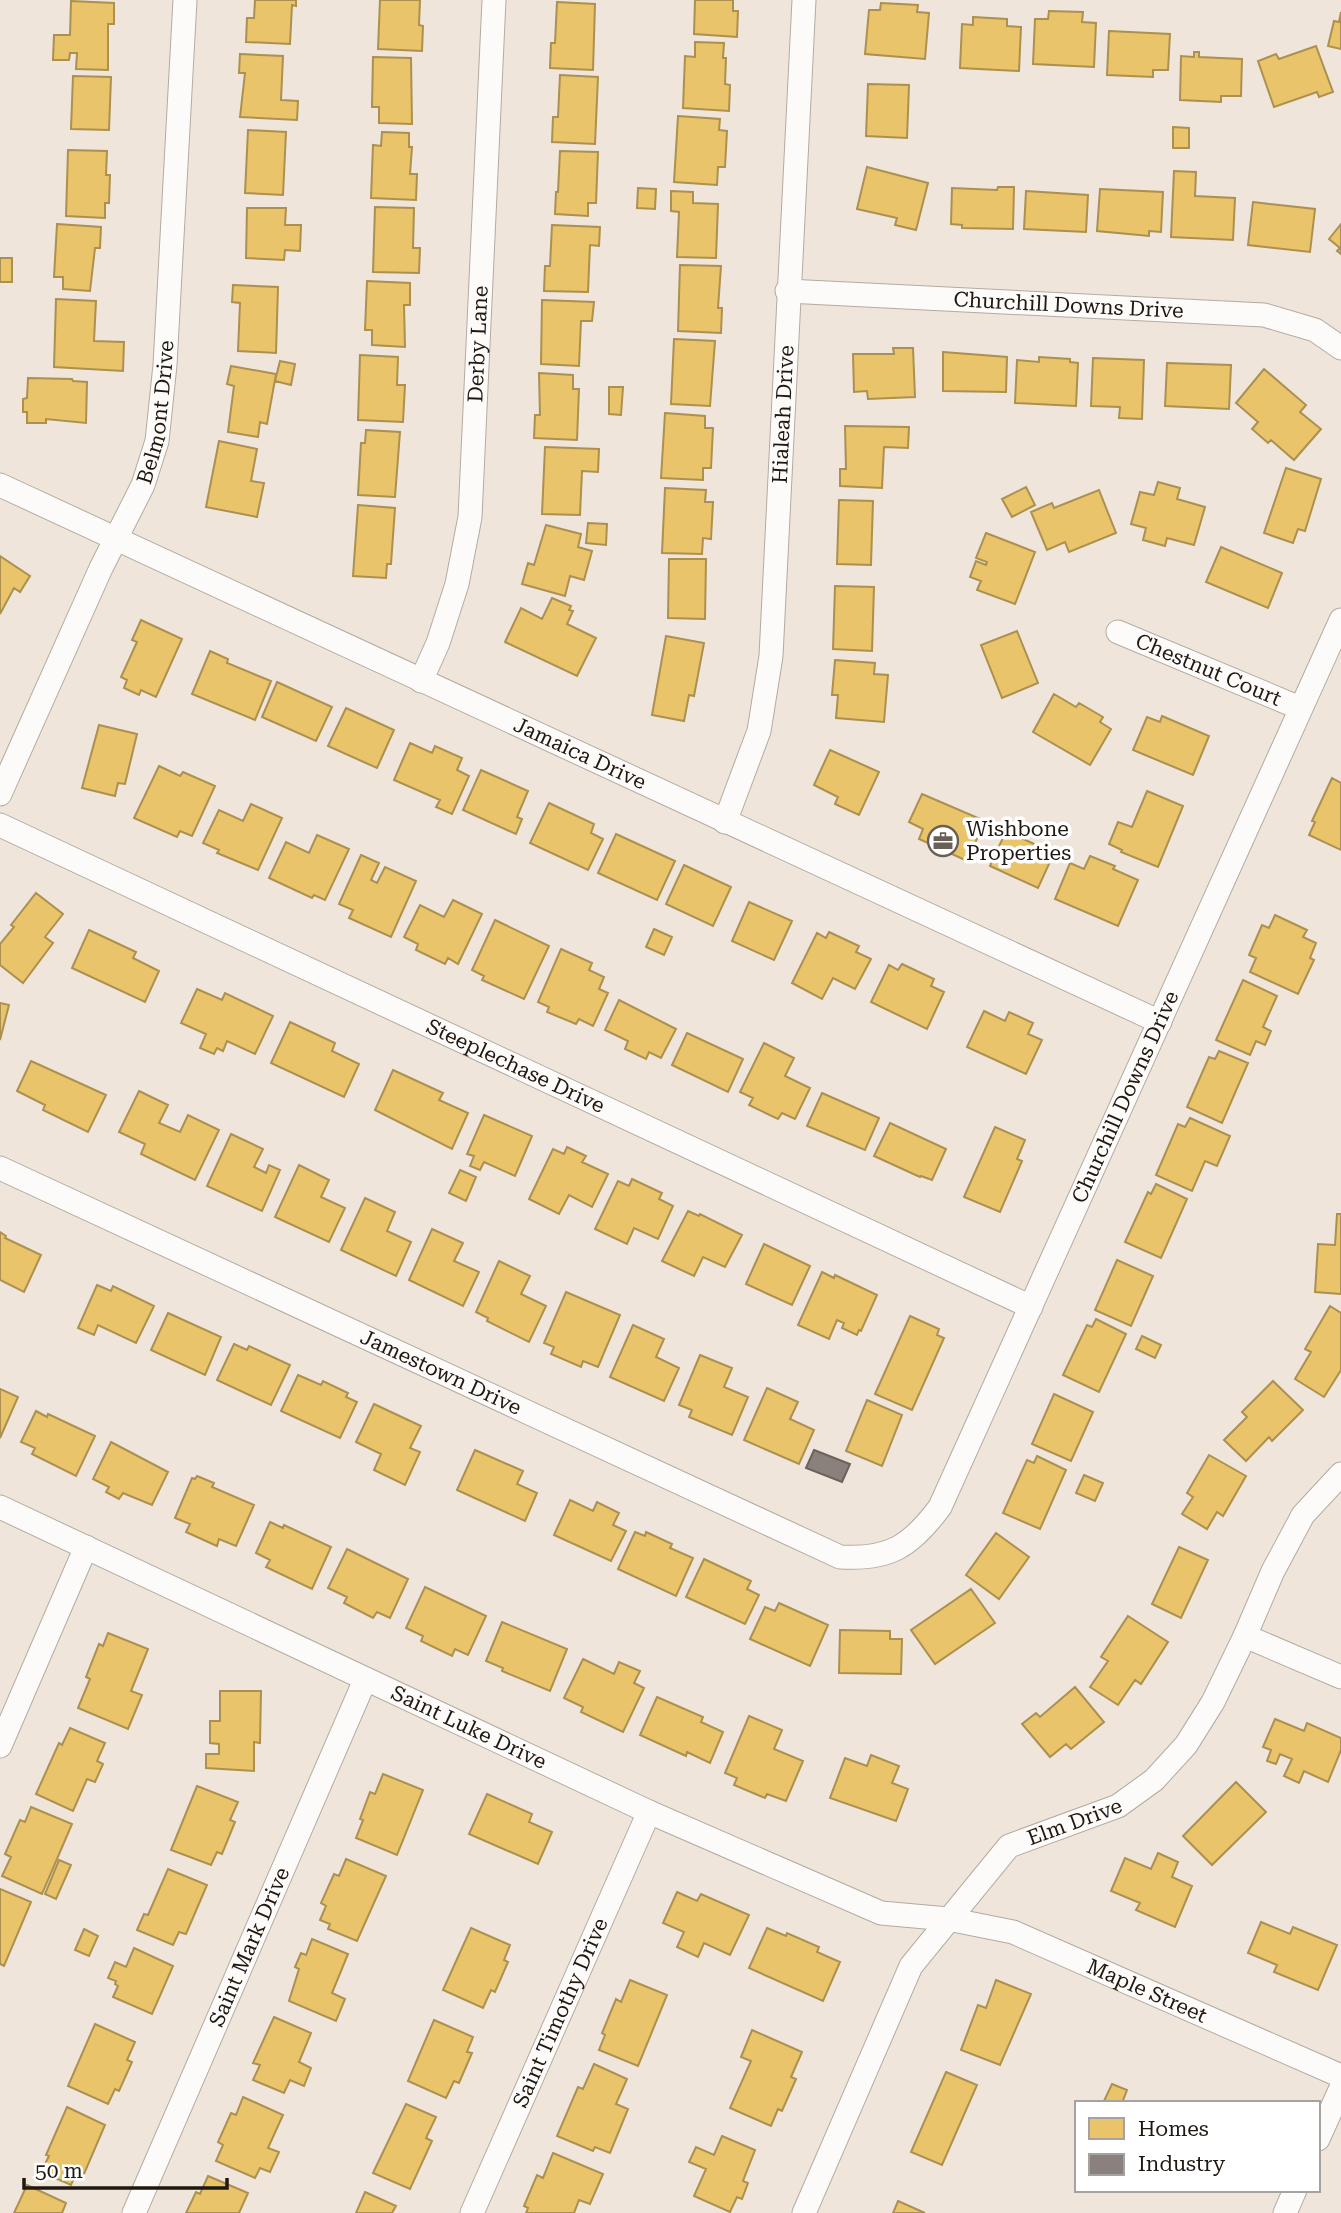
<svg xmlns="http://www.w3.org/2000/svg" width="1341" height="2213" font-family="'Roboto Serif',serif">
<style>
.homes{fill:#e9c46a;stroke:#ac904f;stroke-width:2}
.industry{fill:#8a817c;stroke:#6a625c;stroke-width:2}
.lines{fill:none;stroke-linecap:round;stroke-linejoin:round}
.street-casing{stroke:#b3aba2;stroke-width:25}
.street{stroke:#fdfbf9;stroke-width:23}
.labels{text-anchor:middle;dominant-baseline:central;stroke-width:7;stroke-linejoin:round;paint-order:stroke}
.street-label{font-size:21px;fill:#1f1811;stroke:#fff}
.poi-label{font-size:21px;fill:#1f1811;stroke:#fff;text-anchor:start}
</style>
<rect width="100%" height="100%" fill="#f0e5da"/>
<!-- homes -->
<path class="homes" d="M255,0H296V6L292,5L290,44L246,42L247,18H254Z
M380,0H420L419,25L423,26L422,51L378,49Z
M695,0H733V11H738L737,37L694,34Z
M71,1L114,3V24H108V70L76,69L77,53H70L69,60H53L54,35H70Z
M557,2L595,4L593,70L550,68L551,43H555Z
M881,3L918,5L917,12L929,13L925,59L865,54L869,10H880Z
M1049,11L1083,12L1082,22L1096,23L1094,67L1033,64L1035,19H1048Z
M1341,12V49L1328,46L1334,21L1339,22Z
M973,17L1007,19V26L1021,27L1019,71L960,68L962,24L973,25Z
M1109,31L1170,34L1168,70H1153V77L1107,75Z
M695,42L724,43L723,58H726L725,84L730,85L729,111L683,108L685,56L695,57Z
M1316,46L1333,92L1319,97L1317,92L1274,107L1258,61L1276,54L1279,59Z
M1194,52H1199V57L1242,59L1241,96H1221V102L1180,100L1181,56L1194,57Z
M240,54L283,56L281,100L298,101L297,120L240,117L245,73H239Z
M373,57L411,58L412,124L379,123V107H372Z
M560,75L598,77L595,144L552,142L553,117H558Z
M73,76L111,77L109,130L71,129Z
M868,84L909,85L907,138L866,136Z
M678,116L720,119L719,130L727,131L725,167H718L717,185L674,182Z
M1173,127L1189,128V148H1173Z
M248,130L286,132L283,195L245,193Z
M382,132L409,133V147H412L410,174H417L416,200L371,198L373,145L381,146Z
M68,150L107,151L106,175H110L109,203H105V218L66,216Z
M560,151L598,152L596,203H588V216L555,214L556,192H558Z
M867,167L928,183L916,230L895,225L897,218L857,209Z
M1174,171L1196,172L1195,196L1235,198L1233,240L1171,237Z
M998,187H1014L1013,229L962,228V225L951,224L952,188L997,190Z
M638,188L656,189L655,209L637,208Z
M1100,189L1163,192L1161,232L1149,231V236L1097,231Z
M671,191L693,192V203L718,204L716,258L677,257L679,212L671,211Z
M1026,191L1088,195L1086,232L1024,229Z
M1253,202L1315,209L1310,252L1248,245Z
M375,207L414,208L413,248H420L419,273L373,272Z
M247,208H286L285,225H301L300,251L285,250L284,260L246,258Z
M57,224L101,227L100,248H95L90,291L63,289V277H54Z
M1341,224V254L1337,251L1340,248L1329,239Z
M552,225L600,227L599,246L590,245L588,292L544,291L545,266H550Z
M0,258H12V282H0Z
M680,265L721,266L718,308H722L721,333L678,331Z
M367,281L410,283V305H404L405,347L372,345V330H365Z
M233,285L278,287L276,353L238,351L240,303L232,302Z
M56,299L96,301L94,341L124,342L123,371L54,367Z
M542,300L594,302L592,321H581L579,366L541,364Z
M674,339L715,341L710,406L671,404Z
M893,348H913L915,397L868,399L867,391L854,392L853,354H894Z
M943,352L1007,357L1006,392L943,391Z
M360,355L398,357L397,385H405L403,422L358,420Z
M1039,357L1070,359V362L1078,363L1076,406L1015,403L1017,360L1039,362Z
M1093,358L1144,360L1142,419L1119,418L1120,407L1091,406Z
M280,361L295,364L291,385L275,381Z
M1167,363L1231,365L1229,409L1165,406Z
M231,366L276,374L267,424L260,422L258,437L228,432L234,386L227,384Z
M1264,369L1306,405L1300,412L1321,429L1294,460L1271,440L1268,443L1252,429L1258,422L1236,403Z
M539,373L573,375V389H579L577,440L534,438L535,415H540Z
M28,378L72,379L73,381L87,382L86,423L46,419V423H27V412H23V399L27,398Z
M609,387H623L621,415L609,414Z
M665,413L705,416V428H713L711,468H703V480L661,478Z
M845,426L909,427L908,448L884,447L882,488L840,486V469H846Z
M366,430L400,432L395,497L358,495L361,443H365Z
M219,441L257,449L251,481L264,483L257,517L206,507Z
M545,447L599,449L598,472L582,471L580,515L542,514Z
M1286,468L1321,479L1305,531L1298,529L1293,543L1264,533Z
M1158,482L1180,488L1177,499L1205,507L1194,545L1167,538L1165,546L1143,540L1146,528L1131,524L1140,492L1154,495Z
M1026,487L1035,505L1012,517L1002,499Z
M665,488L706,490L705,502H713L711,539L703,538L702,554L662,553Z
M1099,490L1116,533L1069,552L1065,542L1047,550L1031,512L1052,503L1054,508Z
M839,500L873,501L871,565L837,564Z
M358,505L395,508L391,564H387L386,578L353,576Z
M588,523L607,524L606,545L586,543Z
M546,525L581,534L578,547L592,551L584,580L570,576L565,596L522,584L528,563L534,565Z
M986,533L1035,552L1015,604L977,590L981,581L970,577L976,561L986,565L987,562L976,558Z
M1221,547L1282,573L1268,608L1206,582Z
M0,556L30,576L20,592L14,588L0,614Z
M669,559H706L705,619L668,618Z
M835,586L874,587L872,651L833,649Z
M552,598L571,606L569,610L573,611L567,624L596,638L577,676L505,642L521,608L542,619Z
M141,620L182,639L156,697L141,690L139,695L124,688L127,680L121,677L137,642L132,640Z
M1017,631L1038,683L1002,698L981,645Z
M666,636L704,643L694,696L689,695L684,721L652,715Z
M210,651L228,659L227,663L271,681L255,720L192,694Z
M835,660L875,663L874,674L888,675L884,722L836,718L838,695H832Z
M277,682L332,707L316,741L262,717Z
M1054,694L1076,707L1079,703L1103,717L1100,722L1111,729L1090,765L1033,732Z
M346,708L394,730L377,768L328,746Z
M1162,716L1209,736L1193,775L1133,750L1147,717L1160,722Z
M99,725L137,734L125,784L118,783L115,796L82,788Z
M410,743L432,753L435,746L462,758L457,770L469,776L452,814L436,807L440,800L394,780Z
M830,750L879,772L859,815L835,804L838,797L814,785Z
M159,766L180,776L183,772L215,786L192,836L180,831L177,837L134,818Z
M481,770L528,791L517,817L522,819L516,834L463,810Z
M1332,778L1341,783V850L1309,835L1315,822L1312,821Z
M1147,791L1183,806L1158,867L1121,852L1122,850L1109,844L1118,822L1132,827Z
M922,794L985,821L967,861L919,839L923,829L909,822Z
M549,803L594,824L591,833L603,839L588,870L530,843Z
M251,804L282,818L258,870L217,853L219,850L203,843L219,810L243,821Z
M1006,831L1054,853L1038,888L990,866Z
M616,834L675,861L657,900L598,873Z
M317,835L349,849L325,900L314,895L312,898L269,878L286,842L309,853Z
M361,855L379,863L371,880L377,883L385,867L416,881L391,937L349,918L353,910L339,904Z
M1090,856L1115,866L1113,869L1138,880L1118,926L1055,899L1070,863L1084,869Z
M684,865L731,887L713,926L666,904Z
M36,893L63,914L45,937L53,943L23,983L0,965V944L14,927L11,925Z
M453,900L482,914L458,964L448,958L445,964L416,950L418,944L404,937L420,905L444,917Z
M749,902L792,921L774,960L732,941Z
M1275,915L1307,930L1303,937L1316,943L1310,958L1314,960L1298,994L1250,972L1256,958L1249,955L1262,925L1269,928Z
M495,920L549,946L524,999L482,980L484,976L472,970Z
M654,929L672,937L664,955L646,947Z
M89,930L136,952L133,958L159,971L145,1002L72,968Z
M829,932L859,946L856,952L871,959L855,989L833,978L822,999L792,983L817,933L826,938Z
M561,949L592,963L589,970L604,977L599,989L608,993L593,1026L579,1019L576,1024L547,1012L549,1007L538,1002Z
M902,964L934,979L931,986L944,992L927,1029L871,1002L889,965L898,970Z
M1243,980L1277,996L1263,1027L1271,1031L1265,1045L1256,1041L1250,1055L1216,1040Z
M197,989L222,1000L225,993L273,1016L255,1054L227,1041L223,1051L217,1048L214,1054L200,1048L206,1034L181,1023Z
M619,1000L676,1029L661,1058L649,1052L646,1059L625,1049L628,1041L605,1030Z
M0,1003L9,1005L0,1040Z
M984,1011L1005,1021L1009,1012L1033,1023L1028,1034L1042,1040L1026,1074L967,1047Z
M290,1022L335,1043L332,1051L359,1064L344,1097L271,1063Z
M687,1033L743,1059L728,1092L672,1065Z
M764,1043L794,1058L785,1076L810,1088L795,1119L782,1113L778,1119L749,1105L753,1098L740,1092Z
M1219,1051L1248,1063L1222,1123L1187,1107L1209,1057L1215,1059Z
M31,1061L106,1095L88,1132L43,1110L45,1105L17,1091Z
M393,1070L443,1093L439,1100L468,1113L452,1149L375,1110Z
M139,1091L168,1105L159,1123L180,1132L188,1115L219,1130L195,1180L141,1154L145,1144L119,1132Z
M822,1093L879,1118L865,1150L807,1126Z
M484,1115L532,1136L515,1176L484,1162L480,1170L470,1166L474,1156L467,1154Z
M1190,1118L1230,1136L1217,1166L1205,1161L1192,1191L1156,1175L1178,1124L1185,1127Z
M890,1123L946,1149L932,1180L921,1176L920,1177L874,1156Z
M995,1127L1025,1140L1017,1159L1022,1161L1000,1212L964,1197Z
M231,1134L263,1149L254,1167L266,1173L269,1165L280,1170L262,1211L207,1186Z
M567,1147L586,1156L582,1162L608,1174L592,1207L569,1195L559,1214L529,1199L553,1149L564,1154Z
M299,1165L329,1180L321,1197L345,1208L329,1242L275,1217Z
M460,1170L476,1177L466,1201L449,1193Z
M632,1179L662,1193L659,1199L673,1206L658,1239L634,1228L627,1244L595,1229L618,1181L629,1186Z
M1156,1184L1187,1199L1161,1258L1125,1242L1148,1192L1151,1194Z
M365,1198L395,1212L387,1231L411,1242L396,1276L341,1250Z
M688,1211L699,1216L700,1214L742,1235L725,1267L703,1257L694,1276L662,1261Z
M1337,1214H1341V1294L1315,1292L1318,1244L1335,1245Z
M432,1229L463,1243L454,1261L479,1272L463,1306L409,1280Z
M0,1232L6,1236L5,1238L41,1255L24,1292L0,1280Z
M764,1244L810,1266L792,1305L746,1284Z
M1117,1260L1153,1276L1131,1326L1095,1310Z
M499,1261L530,1276L521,1294L546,1306L529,1342L487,1321L488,1318L476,1312Z
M822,1272L834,1278L835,1275L877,1295L861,1331L859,1330L857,1335L842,1328L844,1323L837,1320L829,1339L798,1325Z
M97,1285L111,1291L113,1286L154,1306L136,1343L98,1325L94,1335L78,1328Z
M566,1292L620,1315L598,1367L583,1361L581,1367L551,1354L554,1347L544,1343Z
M1330,1306L1341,1313V1370L1324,1397L1295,1379L1311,1352L1305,1349Z
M168,1313L221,1337L205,1375L151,1350Z
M910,1316L939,1329L937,1335L944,1338L912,1410L875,1394Z
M1096,1319L1126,1334L1099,1392L1063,1375L1087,1325L1092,1327Z
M633,1325L664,1339L656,1357L679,1368L664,1401L610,1377Z
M1142,1336L1161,1345L1155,1358L1136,1349Z
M234,1344L247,1350L249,1346L290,1365L271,1405L217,1380Z
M700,1355L732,1368L724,1387L748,1397L732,1435L689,1417L692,1410L679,1405Z
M298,1375L321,1385L323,1381L348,1393L346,1397L357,1402L340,1438L281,1411Z
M1273,1381L1303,1410L1272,1441L1269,1437L1246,1461L1224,1440L1247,1417L1242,1412Z
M767,1388L798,1402L790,1419L814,1430L799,1464L744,1440Z
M0,1389L18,1397L0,1438Z
M1054,1394L1093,1412L1071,1461L1032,1444Z
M867,1400L902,1415L882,1466L846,1451Z
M374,1404L421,1426L410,1448L420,1452L405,1485L374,1470L381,1454L356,1442Z
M36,1411L47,1417L48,1414L95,1436L76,1476L32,1454L35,1448L21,1442Z
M111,1442L168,1472L152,1505L123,1493L119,1499L106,1492L109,1487L93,1479Z
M475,1450L523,1471L517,1484L537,1493L525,1521L457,1490Z
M1209,1455L1246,1476L1223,1516L1217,1512L1207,1529L1182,1514L1193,1497L1187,1493Z
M1037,1456L1066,1470L1040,1529L1003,1513L1027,1460L1034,1463Z
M1084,1475L1103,1483L1095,1501L1076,1493Z
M197,1476L214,1483L212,1487L254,1505L236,1546L219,1539L217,1546L186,1532L190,1524L175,1518L192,1478L195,1479Z
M570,1500L593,1511L597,1502L619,1513L613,1525L626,1531L611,1561L554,1535Z
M270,1522L283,1528L284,1525L331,1547L312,1589L266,1567L270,1560L256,1553Z
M635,1532L645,1536L646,1532L672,1544L670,1548L693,1558L676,1596L618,1569Z
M996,1533L1029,1557L999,1599L966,1575Z
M1179,1547L1208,1560L1181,1618L1152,1604Z
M347,1549L408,1579L390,1618L377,1612L373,1618L344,1603L347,1597L328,1588Z
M704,1559L751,1581L747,1589L759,1595L745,1624L686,1597Z
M425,1587L486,1616L468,1655L455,1649L452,1656L421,1641L423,1636L406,1628Z
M971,1589L995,1623L935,1664L911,1630Z
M779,1603L828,1625L810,1666L750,1639L765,1607L775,1611Z
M1128,1616L1168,1642L1141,1684L1135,1680L1118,1705L1090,1687L1108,1661L1101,1657Z
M502,1622L567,1649L550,1691L502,1671L503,1668L486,1661Z
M840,1630L890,1631V1639H902L901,1674L839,1673Z
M108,1633L148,1649L131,1691L142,1695L128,1729L78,1708L90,1679L86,1677L99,1644L103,1646Z
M583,1659L614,1674L619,1662L640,1671L634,1683L644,1688L623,1732L581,1712L583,1707L564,1698Z
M1075,1687L1104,1722L1071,1749L1066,1744L1050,1757L1022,1724L1036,1713L1040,1717Z
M220,1691H261L260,1743L254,1742V1771L206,1768V1754H219V1744L210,1743V1721H220Z
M657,1697L703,1717L701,1722L723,1732L710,1763L687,1752L686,1756L640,1735Z
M749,1716L782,1730L774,1749L803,1761L786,1801L767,1794L765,1798L734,1785L737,1778L725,1773Z
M1275,1719L1304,1731L1307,1723L1341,1738V1750L1328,1782L1304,1771L1299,1783L1284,1776L1292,1759L1280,1754L1276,1764L1267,1761L1271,1750L1263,1747Z
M70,1728L105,1743L97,1761L103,1764L95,1782L87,1779L73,1811L36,1794L59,1743L62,1745Z
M871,1755L899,1766L892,1783L908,1789L896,1821L830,1798L845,1758L867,1766Z
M383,1774L423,1790L397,1855L356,1838L363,1820L360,1819L370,1792L375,1794Z
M1236,1782L1266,1812L1212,1865L1183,1836Z
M197,1786L238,1802L230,1820L235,1822L222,1854L217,1852L211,1865L171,1850Z
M487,1794L532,1814L529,1822L552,1832L538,1864L469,1834Z
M31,1807L72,1824L42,1894L2,1876L11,1857L5,1854L20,1820L25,1822Z
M1158,1853L1178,1862L1172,1877L1192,1886L1175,1927L1136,1910L1140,1903L1111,1891L1125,1858L1151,1869Z
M346,1859L386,1876L357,1941L328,1929L330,1924L320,1920L326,1906L321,1903L334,1874L339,1876Z
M59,1860L71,1865L56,1899L45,1894Z
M168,1869L207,1885L186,1934L179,1932L173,1945L137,1930L144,1914L148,1915Z
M0,1889L31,1902L4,1966L0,1964Z
M677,1892L697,1901L701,1894L749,1915L730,1955L704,1943L698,1957L677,1947L684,1932L663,1923Z
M1261,1922L1290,1934L1293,1927L1337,1945L1318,1990L1274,1972L1277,1965L1248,1953Z
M471,1928L510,1945L504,1960L508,1962L495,1992L491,1990L483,2008L443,1990Z
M767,1928L786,1936L787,1933L819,1947L817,1952L840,1962L823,2001L749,1968Z
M84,1929L98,1936L89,1956L75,1950Z
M312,1939L348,1954L332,1993L345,1999L336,2021L289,2001L299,1969L295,1967L301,1953L306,1955Z
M134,1948L173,1966L152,2014L113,1997L118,1986L115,1984L116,1981L108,1978L115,1962L126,1967Z
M630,1980L667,1995L638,2066L599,2050L605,2035L602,2033L616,1999L621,2002Z
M996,1980L1031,1994L1000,2065L961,2050L978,2005L986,2008Z
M274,2017L311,2033L299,2062L311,2068L304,2086L290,2080L284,2093L253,2080L260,2065L253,2063Z
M434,2020L473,2037L467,2052L472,2053L459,2083L454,2081L446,2098L408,2081Z
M95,2024L135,2042L127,2060L132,2062L119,2091L115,2089L108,2104L68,2086Z
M752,2030L802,2052L791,2077L796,2079L782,2111L778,2109L771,2126L730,2108L751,2061L741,2057Z
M594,2064L627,2079L616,2104L628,2109L610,2153L595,2147L593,2151L557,2136L578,2087L583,2089Z
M946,2072L977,2085L942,2165L911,2152Z
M1112,2084L1127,2090L1122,2103H1103Z
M243,2097L283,2115L268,2148L279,2152L270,2172L260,2168L255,2178L216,2161L223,2145L218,2142L231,2113L236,2115Z
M406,2104L436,2117L426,2138L432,2141L410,2189L373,2173Z
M67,2107L105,2125L84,2174L77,2171L71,2185L41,2172L49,2156L46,2155Z
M722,2136L755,2150L743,2181L748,2183L742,2199L737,2197L730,2212L694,2196L706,2169L689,2162L696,2147L714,2155Z
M553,2153L603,2174L590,2204L579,2200L574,2213H526L528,2208L524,2206L537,2175L543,2178Z
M208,2176L248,2193L239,2213H186L196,2192L200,2194Z
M27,2185L66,2203L62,2213H14Z
M365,2192L396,2206L392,2213H356Z
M898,2201L925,2213H893Z"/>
<!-- industry -->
<path class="industry" d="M814,1450L850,1464L842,1482L806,1468Z"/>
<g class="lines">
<!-- street casing -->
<g class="street-casing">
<g id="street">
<path id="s1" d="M787,291L1264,315L1315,330L1341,348"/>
<path id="s2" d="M0,485L1160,1022"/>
<path id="s3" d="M1118,632L1300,708"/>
<path id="s4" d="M421,681L438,643L457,584L470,517L494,0"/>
<path id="s5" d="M0,794L101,568L143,485L157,441L165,365L185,0"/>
<path id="s6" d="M725,822L759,731L771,656L804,0"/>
<path id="s7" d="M0,825L1031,1307"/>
<path id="s8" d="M0,1168L840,1557C890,1560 911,1546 940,1507L1341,620"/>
<path id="s9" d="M0,1507L649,1812L881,1913L948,1919L1013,1932L1341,2076"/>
<path d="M1245,1636L1341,1677"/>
<path d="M0,1746L86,1547"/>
<path d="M1318,2139L1341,2088"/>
<path id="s10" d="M134,2213L365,1680"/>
<path id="s11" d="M472,2213L649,1812"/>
<path id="s12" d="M804,2213L911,1966L1009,1846L1118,1806L1154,1780L1186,1745L1213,1702L1245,1636L1273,1571L1303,1515L1341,1474"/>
<path d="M1285,2213L1295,2190"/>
</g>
</g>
<!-- street -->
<use href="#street" class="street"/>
</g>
<!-- icons -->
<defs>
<g id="office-ring" transform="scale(1.575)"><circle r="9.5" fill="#fff" stroke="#686057" stroke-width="1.5"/><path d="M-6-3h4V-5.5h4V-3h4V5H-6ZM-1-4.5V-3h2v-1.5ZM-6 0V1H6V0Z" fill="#686057"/></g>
</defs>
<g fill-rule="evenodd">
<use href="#office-ring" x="943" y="841"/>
</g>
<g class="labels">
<!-- street labels -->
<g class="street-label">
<text stroke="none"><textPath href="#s1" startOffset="282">Churchill Downs Drive</textPath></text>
<text stroke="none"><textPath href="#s4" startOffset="345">Derby Lane</textPath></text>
<text stroke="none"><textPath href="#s5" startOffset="415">Belmont Drive</textPath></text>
<text stroke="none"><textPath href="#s6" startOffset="415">Hialeah Drive</textPath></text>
<text stroke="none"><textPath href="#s3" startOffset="98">Chestnut Court</textPath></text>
<text stroke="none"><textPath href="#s2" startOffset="639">Jamaica Drive</textPath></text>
<text stroke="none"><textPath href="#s7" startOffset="569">Steeplechase Drive</textPath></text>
<text stroke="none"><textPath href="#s8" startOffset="1494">Churchill Downs Drive</textPath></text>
<text stroke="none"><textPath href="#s8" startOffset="486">Jamestown Drive</textPath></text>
<text stroke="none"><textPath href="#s9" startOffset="518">Saint Luke Drive</textPath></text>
<text stroke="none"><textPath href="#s12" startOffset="494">Elm Drive</textPath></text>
<text stroke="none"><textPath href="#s10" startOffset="290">Saint Mark Drive</textPath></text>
<text stroke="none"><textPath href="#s9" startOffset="1250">Maple Street</textPath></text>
<text stroke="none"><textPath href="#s11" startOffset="219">Saint Timothy Drive</textPath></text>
</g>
<!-- poi labels -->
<g class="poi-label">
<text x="966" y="829">Wishbone<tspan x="966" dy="24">Properties</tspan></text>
</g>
</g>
<!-- legend -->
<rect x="1075" y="2101" width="245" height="91" fill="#ffffff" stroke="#a5a3a0" stroke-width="2"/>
<rect x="1089" y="2118" width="35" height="21" fill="#e9c46a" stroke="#a5a3a0" stroke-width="2"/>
<text x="1138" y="2136" font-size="21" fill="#1f1811">Homes</text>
<rect x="1089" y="2154" width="35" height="21" fill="#8a817c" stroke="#a5a3a0" stroke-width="2"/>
<text x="1138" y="2171" font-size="21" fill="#1f1811">Industry</text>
<!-- scale -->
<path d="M24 2178v10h203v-10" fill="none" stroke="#1f1811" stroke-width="3.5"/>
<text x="35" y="2178" font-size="21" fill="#1f1811" stroke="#ffffff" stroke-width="5" paint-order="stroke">50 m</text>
</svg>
